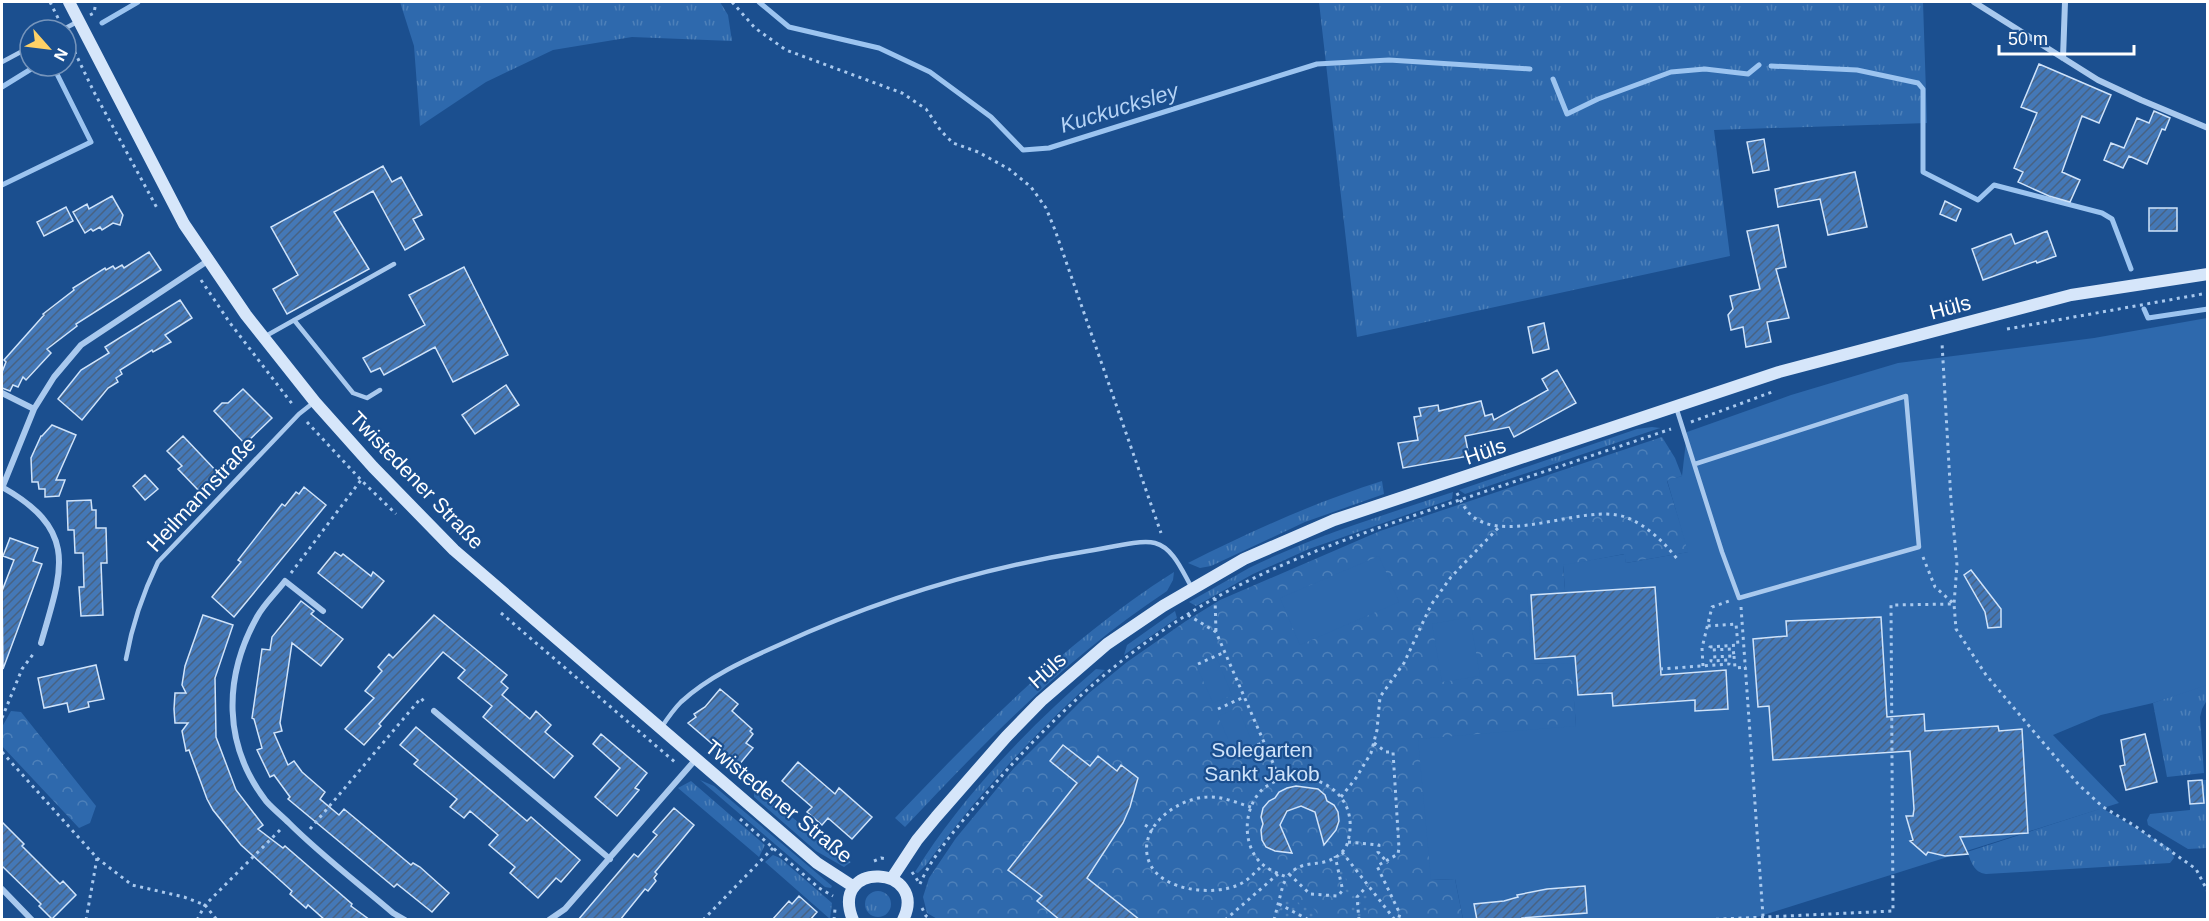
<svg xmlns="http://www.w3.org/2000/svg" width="2209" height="921" font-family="Helvetica,sans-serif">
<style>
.grass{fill:url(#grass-tufts)}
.forest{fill:url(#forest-crowns)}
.garden{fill:url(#garden-dots)}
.pitch{fill:#2e69ad}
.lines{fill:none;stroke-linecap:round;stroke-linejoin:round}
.stream{stroke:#9cc4f0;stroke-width:5}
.building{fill:url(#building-hatch);stroke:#cfe3fa;stroke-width:1.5}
.path{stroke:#a9c9ee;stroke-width:3;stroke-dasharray:3 4.5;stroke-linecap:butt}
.lane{stroke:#a9c9ee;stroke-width:4.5}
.street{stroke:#a9c9ee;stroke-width:6}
.secondary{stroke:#d6e6fa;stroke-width:12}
.labels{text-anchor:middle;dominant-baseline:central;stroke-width:4.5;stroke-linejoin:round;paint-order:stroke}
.street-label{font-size:21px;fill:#fff;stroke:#1b4f8f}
.park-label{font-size:21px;fill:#cfe3fa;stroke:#1b4f8f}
.water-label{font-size:22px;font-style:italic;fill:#b5d3f5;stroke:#1b4f8f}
</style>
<defs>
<pattern id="grass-tufts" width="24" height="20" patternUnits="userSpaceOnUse" patternTransform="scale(1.5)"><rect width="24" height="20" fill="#2e69ad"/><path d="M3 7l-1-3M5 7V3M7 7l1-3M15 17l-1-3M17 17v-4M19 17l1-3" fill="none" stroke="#4d80b9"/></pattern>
<pattern id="forest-crowns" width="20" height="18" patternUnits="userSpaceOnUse" patternTransform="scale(1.5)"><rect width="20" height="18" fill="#2e69ad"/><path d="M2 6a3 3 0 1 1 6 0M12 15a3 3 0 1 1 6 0" fill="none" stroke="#4d80b9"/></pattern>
<pattern id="garden-dots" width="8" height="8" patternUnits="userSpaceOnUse" patternTransform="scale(1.5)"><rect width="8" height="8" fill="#2e69ad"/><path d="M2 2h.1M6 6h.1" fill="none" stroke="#4d80b9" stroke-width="1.8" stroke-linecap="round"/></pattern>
<pattern id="building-hatch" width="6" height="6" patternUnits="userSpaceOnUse" patternTransform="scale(1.5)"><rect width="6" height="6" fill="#4478b7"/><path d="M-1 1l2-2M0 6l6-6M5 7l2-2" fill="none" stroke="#486282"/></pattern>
</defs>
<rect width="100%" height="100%" fill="#1b4f8f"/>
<!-- grass -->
<path class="grass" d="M400,2H720L728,15L732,41L632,37L553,50L486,82L420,126L414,46Z
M1319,2H1923L1927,123L1714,130L1730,256L1357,337Z
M1652,427L1660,428L1465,494L1459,490L1637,429Z
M1382,481L1384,494L1305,522L1211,566L1200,568L1188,563C1251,531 1316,502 1382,481Z
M1453,492L1452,499L1309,549L1253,574L1196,606L1189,602C1209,591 1229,579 1249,568C1314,536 1384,515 1453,492Z
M1174,572L1173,580L1167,591C1067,657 987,740 905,827L895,818C981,728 1068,639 1174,572Z
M1175,611L1177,618L1124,655L1127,645Z
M1096,669L1105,670C1038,729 979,793 926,865L918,873L915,872C963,795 1028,728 1096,669Z
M2201,685H2207V700L2202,709L2200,717L2204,773L2167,777L2153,703Z
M700,780L714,786L832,886L831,888L825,887Z
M2202,780H2207V848L2188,849L2148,825L2147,820L2150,814L2190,810V804L2203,803Z
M691,781L765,845L759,857L678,788Z
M758,787L835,855L851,862L844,867L816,851L754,797V793Z
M2102,808L2171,849L2174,858L2170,863L1986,874C1973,872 1972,862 1967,852Z
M773,855L780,858L832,903L830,919L765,862Z
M865 904a13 13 0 1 1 26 0a13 13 0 1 1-26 0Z"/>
<!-- forest -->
<path class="forest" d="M1662,437L1675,458L1682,476L1667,481L1689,552L1626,563L1624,554L1563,566L1565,590L1532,664L1572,662L1576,726L1431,880L1455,879L1463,919L939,920L927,913L923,897L929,878L956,838L1014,768L1089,693L1127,662L1186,621L1220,600L1380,531Z
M11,711L21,712L96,806L90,823L79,828L2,746V727Z"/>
<!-- garden -->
<path class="garden" d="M1342,863C1346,877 1346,887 1360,895L1362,893L1368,897V913L1365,919H1353L1355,912L1351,910L1350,900L1353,895L1343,890L1338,864Z
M1283,900L1298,902L1302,907L1307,905L1312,906L1321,919H1288L1284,914L1279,913Z"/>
<!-- pitch -->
<path class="pitch" d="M2207,318V685L2153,703L2101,715L2053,735L2119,803L1751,919H1463L1455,879L1431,880L1418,739L1576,726L1571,663L1532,664L1527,592L1565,590L1563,565L1625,554L1626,563L1688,552L1667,480L1682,476L1687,432L1791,395L1898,363L2094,338Z
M1379,556L1399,602L1300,645L1280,598Z
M1470,617L1480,676L1442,682L1432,624Z
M1217,659L1232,695L1213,703L1197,667Z
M1238,708L1253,744L1234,753L1218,716Z"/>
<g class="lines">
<!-- stream -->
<path class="stream" d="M759,2L789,27L879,48L930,72L991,117L1023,150L1049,148L1317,64L1389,60L1530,69
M102,23L138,2
M66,45L67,44
M1771,66L1857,70L1918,83L1923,89V172L1978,200L1994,185L2102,213L2112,219L2131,269
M1553,79L1567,114L1598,99L1671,72L1705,69L1748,74L1759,65
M2,87L36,66
M2,185L91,142L53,66
M2144,309L2148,318L2208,309"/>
</g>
<!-- building -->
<path class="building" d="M2039,64L2111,95L2099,123L2082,116L2062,172L2080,180L2070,202L2049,196L2018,182L2023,172L2014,168L2037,113L2021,107Z
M2154,111L2170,118L2165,130L2162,129L2147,164L2129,156L2123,168L2104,160L2111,143L2124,148L2137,118L2149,123Z
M1764,139L1769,170L1753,173L1747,142Z
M383,166L392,182L401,177L422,215L413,219L424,239L405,250L373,191L334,212L369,269L287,314L273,289L298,275L271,227Z
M1855,172L1867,227L1828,235L1820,199L1778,207L1775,189Z
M112,196L123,215L120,225L113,223L102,230L100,227L93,231L91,229L85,233L73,212L87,204L89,209Z
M1945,201L1961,209L1956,221L1940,214Z
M66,207L73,221L44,236L37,222Z
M2149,208H2177V231H2149Z
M1778,225L1786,267L1776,269L1789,318L1767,322L1771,342L1746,347L1743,327L1731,330L1728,315L1733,309L1730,296L1760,289L1747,231Z
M2047,231L2056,256L2037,263L2036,261L1983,280L1972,249L2011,234L2015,244Z
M149,252L161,270L76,324L77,326L47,349L51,353L26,380L23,377L18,387L13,385L10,391L2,388V372L6,362L4,360L44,315L43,314L74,290L73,288L105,268L106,270L113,266L115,269L122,265L124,268Z
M464,267L508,355L453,382L435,347L384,375L380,368L371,372L363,358L425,325L409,295Z
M180,300L192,318L165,335L171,342L153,352L152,350L120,370L122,374L116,378L118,382L108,388L82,420L58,399L81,370L109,353L105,347Z
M1544,323L1549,349L1533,353L1528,327Z
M1557,370L1576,403L1514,437L1509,427L1465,436L1469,456L1403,468L1398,443L1418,440L1414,417L1421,416L1419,408L1438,405L1439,411L1481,401L1485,416L1492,414L1494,420L1548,390L1542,379Z
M506,385L519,405L475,434L462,415Z
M243,389L272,418L245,444L214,411L222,403H228Z
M52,425L76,435L56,480H65L59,496L45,497V489H39L38,482H32L31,458L41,436H42Z
M183,436L220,475L201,493L178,469L182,466L167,451Z
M145,475L158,489L145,500L133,486Z
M304,487L326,505L234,617L212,597L241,562L238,560L282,504L285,506L296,492L299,494Z
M91,500L92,510H96V528H106L107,563H101L103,615L81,616L79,587H84L83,553H75L74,530H68L67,501Z
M10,538L38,548L33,561L42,564L3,669L2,591L14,560L3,556Z
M335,552L341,556L343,554L371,576L373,572L384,581L362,608L318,573Z
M1971,570L2001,609V627L1988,628L1985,612L1964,575Z
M1655,587L1661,675L1726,670L1728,709L1695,711V700L1613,706L1612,693L1578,695L1575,656L1535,659L1531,595Z
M301,601L314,611L311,614L343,639L321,666L292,643L280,723L282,731L274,733L288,765L294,761L302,772L325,792L320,799L339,815L344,809L411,865L413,863L420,867L449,893L432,912L397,884L394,887L288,799L290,797L274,775L270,777L257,750L262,748L254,719L252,718L262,649L270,650L272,637Z
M203,615L233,625L215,678L216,737L236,790L263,825L258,829L283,848L285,846L352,904L351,906L370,920H325L308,905L306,908L290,894L292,891L241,845L213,810L207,799L189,750L186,751L182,731L188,723H175L174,709L175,693H186L182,685L185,666Z
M434,615L507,675L501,682L508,688L502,695L530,719L536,711L551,725L545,732L573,756L554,778L483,717L492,706L458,678L465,670L443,652L379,724L381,726L364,745L345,729L374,698L365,691L382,671L378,667L389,654L393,658Z
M1881,617L1887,717L1924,714L1925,731L1998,726L1999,731L2022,729L2028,833L1960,837L1968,854L1945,856L1928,852L1926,855L1910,841L1913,840L1906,816H1913L1914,809L1910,751L1773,760L1769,706L1758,707L1753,639L1787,636L1786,621Z
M96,665L104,699L88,702L89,707L69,712L67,703L44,708L38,678Z
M720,689L738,704L732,711L752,729L750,731L753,734L746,743L753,748L738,766L688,723L696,717L694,714L705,707Z
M416,727L527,821L531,817L580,860L561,882L556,878L538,898L510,873L515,867L489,845L498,835L470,811L464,818L450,807L457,799L414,764L418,760L400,745Z
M601,734L647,773L635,788L639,790L617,816L595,797L620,768L593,744Z
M2145,734L2157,782L2126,790L2120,766L2125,765L2121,740Z
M1063,745L1090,766L1098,756L1117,771L1121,765L1138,778L1130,807L1123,823L1087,878L1140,920H1060L1037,901L1042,896L1008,870L1077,783L1050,761Z
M798,762L835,794L839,788L872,817L852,839L828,818L822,825L807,812L812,807L782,781Z
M2202,780L2204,803L2190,804L2188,781Z
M1296,786L1318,789L1325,795L1327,801L1334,805L1338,812L1339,821L1336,830L1324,845L1315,812L1301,806L1287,811L1280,825L1292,853L1275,851L1266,847L1262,840L1261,830L1263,824L1261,817L1263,808L1269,801L1275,798L1279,792L1287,788Z
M674,808L694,825L655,872L657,874L654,878L656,881L648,891L645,889L620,920H578L634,854L638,857L657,835L653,832Z
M2,822L24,844L22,846L60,884L63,881L76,895L52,919L39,906L41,904L2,866Z
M1585,886L1587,913L1522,918V920H1477L1474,904L1504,901L1518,897L1517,895L1547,889Z
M799,896L817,912L810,920H772L789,901L792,904Z"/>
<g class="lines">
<!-- path -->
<path class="path" d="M50,2L59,20
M732,2L755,28L786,50L902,93L926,109L941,131L953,143L978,152L1009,169L1031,187L1046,208L1055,230L1161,533
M90,15L94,13L96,2
M68,38L94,92L157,208
M201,280L230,323L293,405
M2007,329L2208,293
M307,422L361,480L396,514
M1691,422L1772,392
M1457,493C1461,501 1465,510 1472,516C1508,545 1584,503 1625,517C1647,525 1665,543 1678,560
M1923,557L1935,587L1954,604L1956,629L1986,675L2079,785L2103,807L2135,826L2196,869L2208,892
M291,573L361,480
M1215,598L1216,632
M1741,607L1763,916
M501,613L676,763
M1188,615L1216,632L1280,779
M1734,656L1735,668L1746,667
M1198,664L1225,652
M1703,666L1702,648L1712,607L1729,601
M1660,669L1729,664V660L1711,661V657L1734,656L1733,649L1711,650L1710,647L1738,645L1736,624L1707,626
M1218,709L1244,697
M2,718L22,669L34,653
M1374,743L1386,752H1393L1399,848L1398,854L1377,866L1400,914L1398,920
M2,752L97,858L86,920
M1237,754L1264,742
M1290,777C1321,775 1353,794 1350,830C1349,837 1348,846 1343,851C1323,872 1304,855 1287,877C1278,874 1269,870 1262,864C1241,845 1243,806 1264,788C1272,782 1281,779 1290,777Z
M1341,797L1356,778L1371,753L1377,730L1380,697L1404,663L1431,605L1451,577L1500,526
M1251,807C1237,803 1222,796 1207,797C1177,798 1134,829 1150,864C1163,891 1213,896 1238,885C1248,881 1255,872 1263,865
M740,819L819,888L833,896
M1145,825L1153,830
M310,829L421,698L426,704
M1348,842L1379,845L1378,852L1388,863
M1342,852L1395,920
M97,858L132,885L184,897L205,905L217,920
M874,861L881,858L888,859
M912,872L920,884
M1289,874L1310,894L1338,896L1342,891V887L1335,856
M920,884C934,850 975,807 999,779C1061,708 1134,643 1217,597C1284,560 1357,535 1430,510C1510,483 1591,456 1671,429
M1279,904L1309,920
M922,908L926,916L932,920
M197,920L205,905L280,830
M703,920L773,848
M834,920L835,909
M1225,920L1278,874
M1274,920L1283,885L1287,877
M1359,920L1357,897L1367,886
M1701,920L1893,911L1891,605L1954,604L1957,565L1951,501L1942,343"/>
<!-- lane -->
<path class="lane" d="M62,30L77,22
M2,62L30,47
M294,320L353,393L367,398L380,390
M264,337L394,264
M1676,407L1722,552L1739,598L1919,547L1906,396L1695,464
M126,659C132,625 143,593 158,562L299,414L313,403
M661,728C667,719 673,710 681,702C708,677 745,660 779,645C877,600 981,568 1088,551C1105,549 1139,539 1155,543C1174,548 1183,573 1192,588"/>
<!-- street -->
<path class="street" d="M1974,2L2098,80L2141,100L2208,128
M2063,58L2065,2
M2,393L34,409
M2,487C80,531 62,570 41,643
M2,488L34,409L54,377L81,345L209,260
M323,611L285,581C276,593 264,604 257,617C223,678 223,745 266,801C273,809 282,816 289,823C321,855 358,883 393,913L405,920
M434,711L610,859
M2,889L32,920
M549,920L565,909L696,759"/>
<!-- secondary -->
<path class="secondary" d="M69,2L184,224L246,315L315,402L373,467L454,550L817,863L854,887
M892,878L917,840L936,817L1006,737L1041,701L1107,644L1163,606L1244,559L1334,520L1779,372L2071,295L2208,274
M853,920C828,859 930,865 903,920"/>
</g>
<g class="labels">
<!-- street labels -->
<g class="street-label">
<text transform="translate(1950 307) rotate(-15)">Hüls</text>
<text transform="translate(1485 451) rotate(-19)">Hüls</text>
<text transform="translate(417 480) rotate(46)">Twistedener Straße</text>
<text transform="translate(201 494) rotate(-47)">Heilmannstraße</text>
<text transform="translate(1047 670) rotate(-42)">Hüls</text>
<text transform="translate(779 801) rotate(39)">Twistedener Straße</text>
</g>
<!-- park labels -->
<g class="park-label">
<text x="1262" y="749">Solegarten<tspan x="1262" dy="24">Sankt Jakob</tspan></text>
</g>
<!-- water labels -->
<g class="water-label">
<text transform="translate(1119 108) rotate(-17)">Kuckucksley</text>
</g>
</g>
<!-- border -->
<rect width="2209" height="921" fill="none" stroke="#ffffff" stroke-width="6"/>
<!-- north arrow -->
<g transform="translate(48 48) rotate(118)"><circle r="28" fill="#1b4f8f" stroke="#7695bc" stroke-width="1.5"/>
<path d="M0-4.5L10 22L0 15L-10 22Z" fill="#ffd166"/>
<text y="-9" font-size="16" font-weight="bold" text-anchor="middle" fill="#ffffff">N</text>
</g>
<!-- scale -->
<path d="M1999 45v9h135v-9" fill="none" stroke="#ffffff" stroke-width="3"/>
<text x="2008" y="45" font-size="18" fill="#ffffff" stroke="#1b4f8f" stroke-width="4.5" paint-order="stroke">50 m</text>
</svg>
